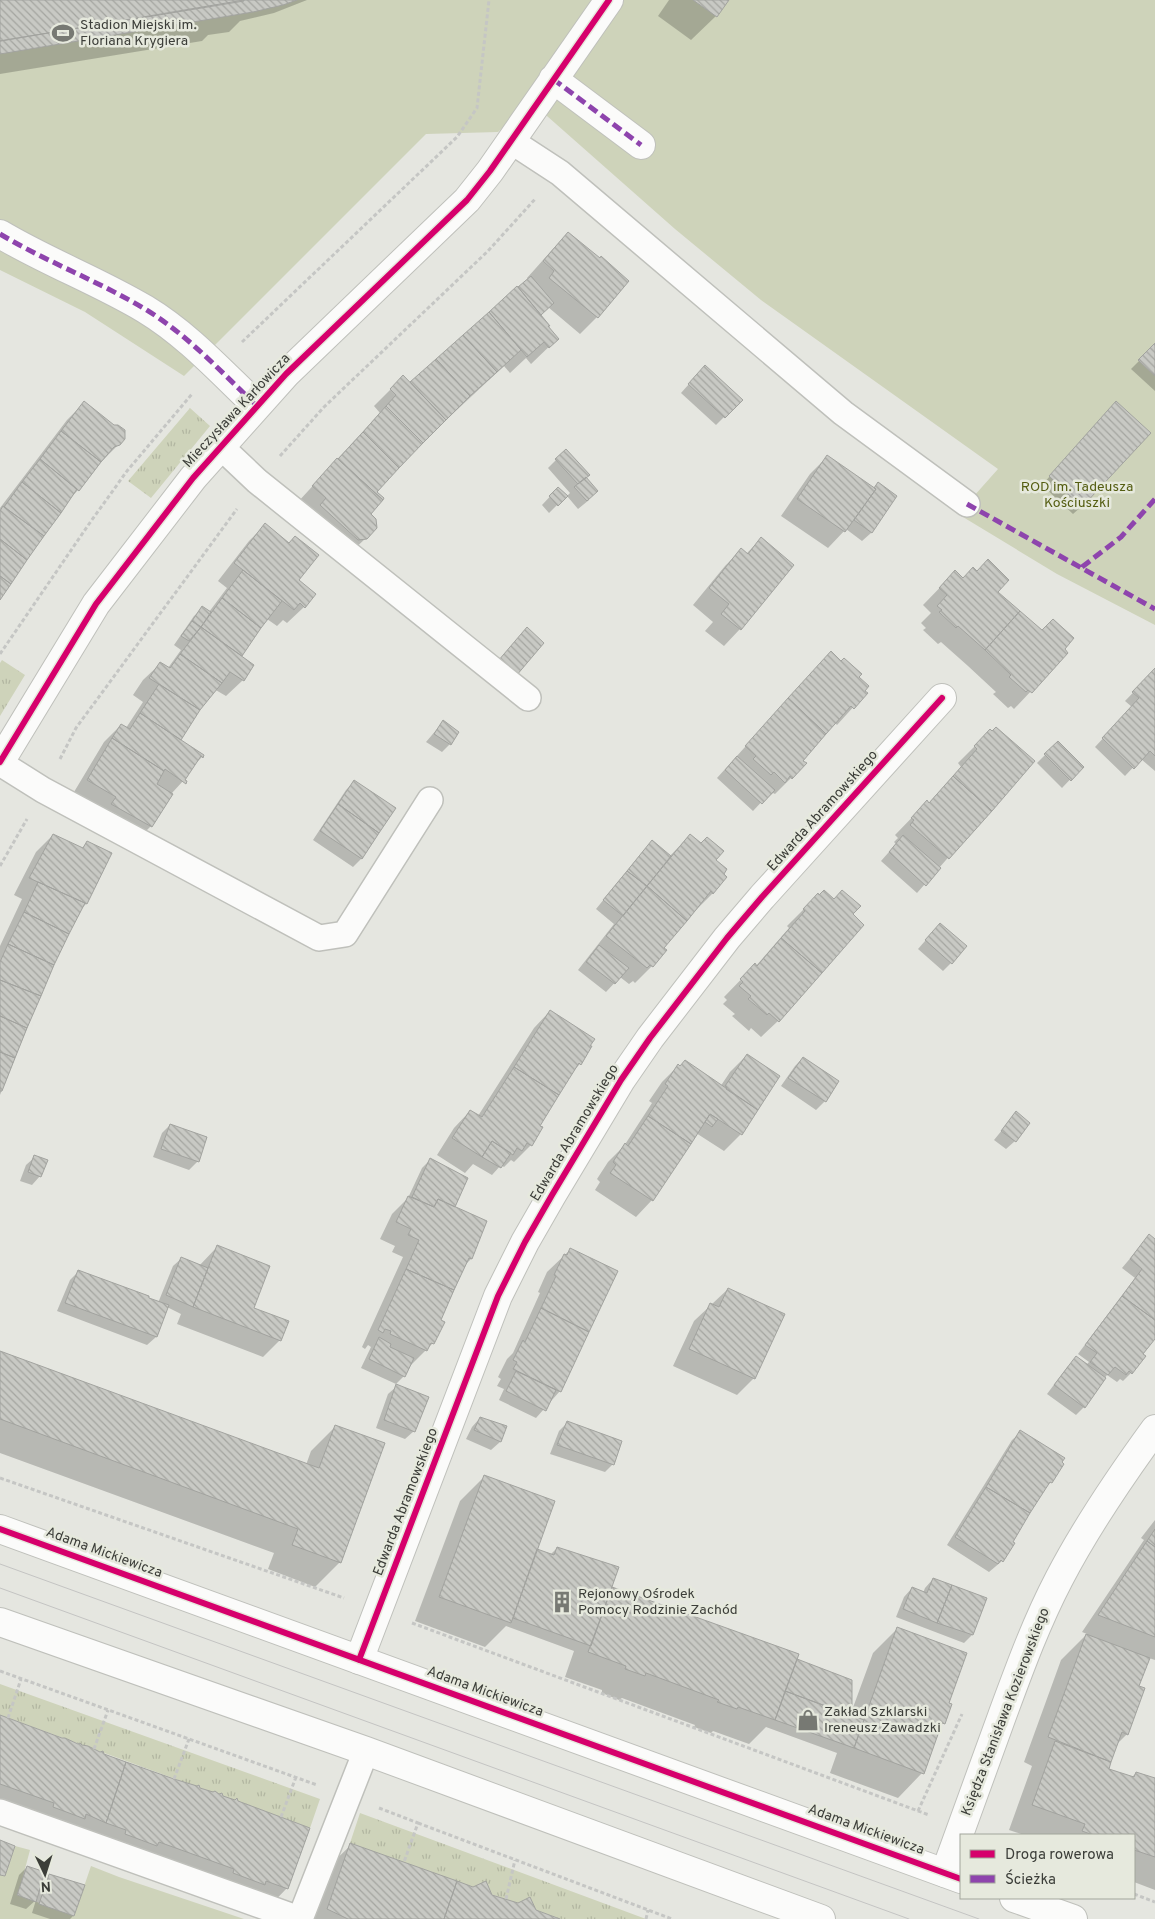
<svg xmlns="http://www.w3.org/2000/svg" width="1155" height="1919" font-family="Overpass,sans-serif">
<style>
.grass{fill:url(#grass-tufts)}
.green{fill:#ced3ba}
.shadow{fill:#0003}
.building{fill:url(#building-back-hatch);stroke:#a2a39f}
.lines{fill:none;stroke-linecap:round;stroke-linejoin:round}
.service-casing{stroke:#bfc0bb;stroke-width:28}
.minor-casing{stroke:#bfc0bb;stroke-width:30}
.tertiary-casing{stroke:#bfc0bb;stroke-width:30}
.path{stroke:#c5c6c4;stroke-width:3;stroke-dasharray:4 2.5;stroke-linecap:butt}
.service{stroke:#fbfbfa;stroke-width:25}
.minor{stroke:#fbfbfa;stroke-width:28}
.tertiary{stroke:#fbfbfa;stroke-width:28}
.tram{stroke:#c4c4c3;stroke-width:1}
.quiet{stroke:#8e44ad;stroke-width:5;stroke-dasharray:10 5;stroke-linecap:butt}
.cycleway-casing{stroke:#e6e9dd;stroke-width:9}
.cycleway{stroke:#d6006c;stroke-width:6}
.labels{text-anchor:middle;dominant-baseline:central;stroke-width:5;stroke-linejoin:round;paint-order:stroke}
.poi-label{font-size:14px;fill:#3c3e39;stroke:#e6e9dd;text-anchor:start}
.street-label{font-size:14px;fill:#3c3e39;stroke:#e6e9dd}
.park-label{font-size:14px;fill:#545d11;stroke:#e6e9dd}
</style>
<defs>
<pattern id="grass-tufts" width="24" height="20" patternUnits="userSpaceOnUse" patternTransform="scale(1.25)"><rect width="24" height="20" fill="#ced3ba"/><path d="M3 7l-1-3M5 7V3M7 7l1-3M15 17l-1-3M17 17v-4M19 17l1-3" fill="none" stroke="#b2b6a1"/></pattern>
<pattern id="building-back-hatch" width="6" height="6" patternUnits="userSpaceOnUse" patternTransform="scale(1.25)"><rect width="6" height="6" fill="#c8c9c4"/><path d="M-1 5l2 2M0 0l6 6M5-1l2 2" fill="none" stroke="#a4a5a0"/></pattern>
</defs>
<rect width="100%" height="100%" fill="#e5e6e0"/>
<!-- grass -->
<path class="grass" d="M190,408L210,426L151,498L128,481Z
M2,660L25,675L0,716V663Z
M0,1684L320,1799L310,1828L0,1715Z
M360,1813L646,1919H560L350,1843Z"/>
<!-- green -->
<path class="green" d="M0,0H1155V625L1057,574L958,514L998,469L761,300L675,229L530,101L498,132L426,134L184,376L85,312L0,270Z
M15,1846L30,1850L18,1895L74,1916L91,1866L119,1877L244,1919H0V1875L5,1876Z"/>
<!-- shadow -->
<path class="shadow" d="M0,0H307L274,13L240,21L229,32L208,35L202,41L0,74Z
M669,0H727L716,16L691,40L658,16Z
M568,233L627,281L597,317L580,334L548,307L540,315L557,339L531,364L526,358L510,373L504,366L414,450L376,492L369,514L366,538L348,555L297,503L380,413L374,406L403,377L410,384L528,280L527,278L552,250Z
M1155,345V391L1131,369Z
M697,375L741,400L716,425L681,393Z
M84,403L119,444L101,462L78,490L67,502L0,598V508L67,420Z
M1108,411L1082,506L1073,514L1042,485Z
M827,457L873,489L878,484L895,497L871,533L862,541L846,529L828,548L781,516L810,474Z
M556,460L586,478L589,500L578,509L567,496L570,493L548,468Z
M558,488L566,496L549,513L542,505Z
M265,525L297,580L304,607L287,623L283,620L277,626L267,619L240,656L243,680L226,696L214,689L199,709L179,740L203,756L192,767L183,781L172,793L151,826L134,843L71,797L104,742L121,725L126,728L143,702L133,695L143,680L160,664L168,668L181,650L174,645L194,616L203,608L209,612L227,588L218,581L249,541Z
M761,539L740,629L724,646L705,631L713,622L693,605L725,566L741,550L746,554Z
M955,572L963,579L996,592L1067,653L1014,709L1011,706L1008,708L993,694L996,692L968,666L941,642L938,644L923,630L926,628L921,623L931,613L923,605Z
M831,652L858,677L863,691L866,693L837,725L835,723L801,761L791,778L775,794L773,793L767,798L766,797L753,811L717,778Z
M1155,670V771L1141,759L1125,776L1095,747L1132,707L1125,701Z
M443,722L450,744L442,752L426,742Z
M990,731L1033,761L917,893L881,861L896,844L894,842L898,838L895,835L927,802L928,804L961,767L958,763Z
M1058,742L1082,767L1062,788L1037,763Z
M354,782L394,809L361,859L353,867L313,840L346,790Z
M53,835L81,849L87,843L86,904L80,910L53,964L0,1095V946L22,899L14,895L36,852Z
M690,835L714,860L713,893L696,910L662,949L652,966L635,983L633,981L629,984L620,977L606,992L578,970L614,924L596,909L644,850L669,857Z
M818,895L851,915L778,1021L761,1037L751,1028L749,1031L732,1016L735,1014L723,1004L727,1000L724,997L755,965L756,966L789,928L787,926Z
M932,933L951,963L943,971L918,949Z
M550,1011L590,1047L580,1064L573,1071L538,1126L531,1145L514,1162L511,1160L504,1167L501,1165L492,1175L473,1164L465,1173L437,1155L454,1128L470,1111L478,1116L534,1028Z
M747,1055L741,1134L724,1151L696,1133L652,1200L636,1217L595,1190L600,1182L597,1179L608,1162L624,1146L652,1103L649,1101L662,1082L678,1066L720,1087L730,1072Z
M803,1058L837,1081L825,1101L816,1110L781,1086L795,1066Z
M1016,1113L1015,1141L1006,1149L994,1140Z
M170,1125L198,1161L189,1170L153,1157L162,1133Z
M35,1157L40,1176L32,1185L20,1181L26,1165Z
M430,1160L453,1208L480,1239L471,1259L466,1264L440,1321L433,1343L409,1367L404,1376L396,1384L361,1368L371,1347L368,1345L365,1349L362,1347L403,1257L392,1252L395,1246L380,1239L392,1214L408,1198L422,1168Z
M1149,1236L1155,1241V1337L1142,1355L1131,1373L1123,1381L1120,1379L1117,1382L1107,1375L1084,1407L1076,1415L1047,1394L1068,1366L1086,1365L1089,1362L1078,1354L1135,1278L1122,1268Z
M217,1247L252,1309L280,1340L263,1357L177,1324L181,1314L167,1307L156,1337L147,1345L57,1311L70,1280L78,1272L158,1303L173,1266L182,1258L199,1266Z
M570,1250L560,1391L536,1418L499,1400L504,1389L497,1386L501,1379L498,1377L507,1359L513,1353L540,1293L538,1292L547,1272Z
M728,1289L754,1378L737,1395L673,1366L694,1321Z
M0,1353L306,1465L311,1451L335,1427L340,1562L315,1587L268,1569L274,1553L0,1453Z
M397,1386L414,1431L405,1439L376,1428L388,1394Z
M480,1418L505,1427L500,1442L491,1450L466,1439L472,1427Z
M567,1423L613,1464L605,1472L550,1454L559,1431Z
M1021,1432L1051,1482L1044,1489L1011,1542L1013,1543L1002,1561L989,1572L947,1545L1012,1440Z
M485,1476L536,1549L550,1555L557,1548L609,1592L612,1588L795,1660L851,1713L873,1653L897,1629L947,1704L943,1723L939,1728L922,1773L898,1798L830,1773L837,1753L766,1727L749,1744L713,1731L711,1733L694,1727L695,1725L622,1698L619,1700L602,1693V1690L565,1677L574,1651L506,1626L485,1647L415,1621L460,1501Z
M1155,1520V1660L1149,1658L1137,1687L1127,1734L1117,1744L1108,1769L1131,1778L1136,1773L1155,1779V1890L1134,1882V1835H1024L1009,1830L1032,1766L1024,1762L1061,1660L1087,1634L1082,1632L1144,1540L1141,1538Z
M933,1579L972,1635L964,1643L896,1617L904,1597L912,1588L923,1593L925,1588Z
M0,1717L199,1789L214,1792L287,1888L263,1913L0,1817Z
M351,1845L492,1896L556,1919H308L326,1869Z
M27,1867L40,1885L49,1875L83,1886L73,1916L70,1919H50L32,1913L36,1900L26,1909L10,1904L19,1875Z"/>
<!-- building -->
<path class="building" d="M0,0H244V1L0,41Z
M244,0H297L283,5L253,12L0,54V41Z
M693,0H729L717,17Z
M568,232L600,258L601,256L629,281L598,318L549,278L554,271L543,261Z
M531,276L554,303L541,315L518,287Z
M517,286L550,326H548L559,339L549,348L544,342L527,357L489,312Z
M489,312L521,350L497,372L463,335Z
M463,335L497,372L470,396L436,359Z
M1155,343V376L1138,360Z
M436,359L470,396L446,420L410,382Z
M705,365L743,400L725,418L688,384Z
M403,375L446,420L423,443L386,406L396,395L390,389Z
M84,401L114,425H118L125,430V439L120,445L114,447L101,462L61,431Z
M1116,401L1151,433L1082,507L1049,476Z
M386,406L423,443L399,468L363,432Z
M61,431L101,462L79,491L40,459Z
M363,432L399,468L377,492L384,498L383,500L338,459Z
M566,449L590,475L578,484L555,459Z
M827,455L876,489L845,532L797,499Z
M337,458L383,500L371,514L376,519L377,528L367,539L358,540L320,505L326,498L312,486Z
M40,459L77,489L61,513L22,482Z
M586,477L598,491L587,501L574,487Z
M22,482L61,513L44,536L4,507Z
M878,482L897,496L872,533L854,520L876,489L874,488Z
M558,487L568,496L558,506L549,496Z
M3,506L44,536L27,560L0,539V511Z
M265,523L289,543L295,536L319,555L299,580L316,594L305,608L300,603L294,610L234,563Z
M761,537L794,565L741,630L721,614L729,604L709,588L741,548L748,554Z
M0,539L27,560L11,584L0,576Z
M988,559L1009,580L998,592L1020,611L985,650L958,626L956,628L939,612L942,610L937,606L947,595L939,588L955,570L963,578L973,567L977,571Z
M243,570L282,601L261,628L222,598Z
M0,576L11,584L0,600Z
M222,598L261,628L242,656L201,627Z
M202,606L211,612L201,627L192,621Z
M1020,611L1042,630L1053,619L1074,638L1065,649L1068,653L1032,693L1028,690L1026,692L1009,677L1011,675L985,650Z
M192,621L201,627L189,641L181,636Z
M201,627L254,665L244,681L230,672L222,683L180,654Z
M527,627L544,643L516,676L498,661Z
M831,651L841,661L844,658L862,674L859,677L869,686L865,691L868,693L854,709L851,706L826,734L788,698Z
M180,654L222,683L200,710L149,678L160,662L170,668Z
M1155,668V756L1150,751L1134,769L1102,738L1139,698L1132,692Z
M159,684L200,710L181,740L140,713Z
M788,698L826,734L803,761L807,763L792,779L790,776L785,783L774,772L771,775L753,759L756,756L745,746Z
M140,713L204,755L203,758L201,756L185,780L187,781L186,784L165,769L164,771L112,738L121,724L130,729Z
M443,720L459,732L451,745L434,734Z
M996,727L1035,761L992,811L953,776L977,749L974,746L990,729L992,731Z
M112,738L164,771L157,784L173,794L152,827L111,804L116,797L87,780Z
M1058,741L1084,767L1071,781L1044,754Z
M737,756L775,790L762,804L725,770Z
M953,776L992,811L949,859L910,825L914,820L911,818L927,800L929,803Z
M354,780L396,808L379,833L338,804Z
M338,804L379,833L362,859L320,831Z
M53,834L83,848L87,841L112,853L87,904L29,878Z
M690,834L701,843L707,837L724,851L716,860L727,869L724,874L727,877L713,894L711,891L687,921L647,886Z
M903,835L941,868L926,886L889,852Z
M652,840L671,856L647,886L627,871Z
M627,871L647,886L623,916L603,900Z
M38,882L85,903L69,934L24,912Z
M647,886L687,921L664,948L667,950L653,967L650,965L647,968L606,936Z
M824,890L834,899L842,890L861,906L853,914L864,925L822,973L781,938L805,911L803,909L818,893L819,895Z
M24,912L69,934L54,965L8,944Z
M940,923L967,946L952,964L925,940Z
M781,938L822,973L779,1022L769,1013L767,1015L748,999L751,996L739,986L743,982L740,979L755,963L757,966Z
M8,944L54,965L41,996L0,980V962Z
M599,945L629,968L615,984L586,962Z
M0,980L41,996L27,1028L0,1016Z
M550,1010L595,1039L590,1046H592L581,1065L579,1063L559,1095L514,1067Z
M0,1016L27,1028L15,1058L0,1052Z
M0,1052L15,1058L2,1091H0Z
M747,1054L780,1076L758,1110L726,1089L727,1087L725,1086Z
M803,1057L839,1081L826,1102L788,1078Z
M685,1060L758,1110L742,1135L710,1114L691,1144L648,1116L668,1086L665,1084L678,1064L680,1066Z
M514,1067L559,1095L540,1126L543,1127L532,1146L527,1143L522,1151L517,1148L513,1155L492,1141L482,1157L452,1138L470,1110L482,1117Z
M1016,1111L1030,1123L1016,1142L1001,1131Z
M710,1114L718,1119L712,1127L705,1122Z
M648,1116L691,1144L653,1201L610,1173L616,1165L613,1162L625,1143L628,1146Z
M170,1124L207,1137L199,1162L161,1149Z
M492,1141L511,1153L501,1168L482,1157Z
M34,1155L48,1160L41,1177L28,1172Z
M430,1158L468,1178L455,1207L438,1199L434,1207L412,1197Z
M408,1196L434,1207L438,1199L487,1221L472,1259L469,1258L454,1290L406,1269L419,1240L408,1235L411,1229L396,1222Z
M1149,1234L1155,1239V1320L1122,1296L1142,1269L1130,1259Z
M217,1245L270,1266L254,1308L289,1321L281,1341L193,1307Z
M570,1248L618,1271L589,1332L541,1308L556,1276L554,1275L564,1254L567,1255Z
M181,1257L208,1268L193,1307L166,1295Z
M406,1269L454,1290L441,1320L445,1322L434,1344L431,1343L427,1351L390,1334L391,1331L385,1329L383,1333L378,1330Z
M78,1270L149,1296V1298L169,1305L157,1337L65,1303Z
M728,1288L785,1314L755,1379L689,1349L710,1303L719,1307Z
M1122,1296L1155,1320V1339L1143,1354L1146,1356L1132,1374L1129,1371L1126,1375L1115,1367L1108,1375L1090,1362L1097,1353L1085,1345Z
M541,1308L589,1332L561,1392L513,1369L517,1362L513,1360L523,1340L525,1342Z
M379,1337L391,1344L390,1347L414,1358L405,1377L369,1359Z
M0,1351L319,1468L335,1425L385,1443L341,1563L292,1545L298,1529L0,1419Z
M1076,1356L1106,1378L1085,1408L1054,1385Z
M516,1371L556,1390L546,1411L506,1391Z
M396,1384L429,1397L415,1432L384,1420Z
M480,1417L507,1426L501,1442L474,1430Z
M567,1421L622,1441L614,1465L557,1445Z
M1020,1430L1065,1458L1062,1462L1064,1464L1052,1483L1050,1482L1030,1513L986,1487Z
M484,1475L555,1501L511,1623L439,1597Z
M986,1487L1030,1513L1013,1542L1015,1543L1003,1562L1001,1560L998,1564L955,1537Z
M1155,1529V1547L1147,1541Z
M1147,1541L1155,1547V1637L1098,1615Z
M557,1547L619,1567L591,1646L513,1618L537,1549L554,1555Z
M933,1578L952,1585L937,1623L903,1609L912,1587L927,1593Z
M952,1585L987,1598L973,1635L937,1623Z
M612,1587L799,1654L775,1720L738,1707L737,1709L717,1702L719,1700L646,1673L645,1676L625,1669L626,1666L588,1652Z
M897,1627L967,1653L949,1703L952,1704L945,1724L942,1723L924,1774L854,1748Z
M1086,1634L1150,1658L1139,1686L1145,1688L1128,1735L1122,1732L1111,1762L1048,1737Z
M797,1659L852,1680V1716L785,1691Z
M785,1691L864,1720L854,1748L775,1720Z
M0,1715L62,1738H65L78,1744L80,1743L82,1745L88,1746L100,1752L103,1751L104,1754L126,1762L106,1823L86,1814L85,1819L53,1807L54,1803L0,1784Z
M1055,1741L1111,1762L1109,1769L1134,1777L1136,1772L1155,1778V1857L1134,1850V1835H1093L1082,1831L1085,1824L1032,1805Z
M126,1762L174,1779L197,1786L199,1785L200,1788L213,1792L215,1791L219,1794L222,1793L223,1796L235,1800L237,1798L238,1801L310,1828L288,1889L266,1881L265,1885L233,1873L234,1869L159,1842L157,1846L125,1834L126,1830L106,1823Z
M0,1840L15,1846L5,1876L0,1875Z
M350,1843L457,1881L444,1919H348L327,1909Z
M27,1866L45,1872L36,1902L17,1895Z
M49,1874L85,1885L74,1916L39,1904Z
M457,1881L473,1887L486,1881L492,1895L518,1903L530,1897L536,1910L560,1919H444Z"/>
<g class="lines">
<!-- service casing -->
<g class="service-casing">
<path id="service" d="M511,141L560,173L843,413L967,504
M220,446L257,481L528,698
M0,763L43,790L319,938L345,934L430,800
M0,1812L299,1919
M300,1919L366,1751"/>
</g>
<!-- minor casing -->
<g class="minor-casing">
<path id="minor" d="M553,79L641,145
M0,234C47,262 98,281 145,309C188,335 221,372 257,406
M0,762L96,604L193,478L286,374L467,200L490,171L609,0
M359,1660L498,1296L525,1242L552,1195L621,1080L650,1038L727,938L762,897L942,698
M945,1873C964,1821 983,1768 1002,1716C1019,1670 1036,1623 1059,1579C1086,1527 1120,1477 1155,1429"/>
</g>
<!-- tertiary casing -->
<g class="tertiary-casing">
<path id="tertiary" d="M0,1529L961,1879
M0,1622L366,1751L821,1919
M1014,1898L1073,1919"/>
</g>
<!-- path -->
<path class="path" d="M242,342L457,137L477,108L489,0
M280,456L324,407L488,251L536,198
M0,654L89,524L127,471L192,394
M60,759L76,728L237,509
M0,866L27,819
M0,1478L344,1598
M412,1623L929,1815
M0,1671L317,1785
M8,1718L21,1679
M94,1749L108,1710
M174,1779L189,1739
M379,1808L418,1823L404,1862
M918,1811L962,1714
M281,1817L296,1777
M418,1823L672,1919
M1134,1894L1155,1902
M506,1899L515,1860
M646,1919L648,1910"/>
<!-- service -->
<use href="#service" class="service"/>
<!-- minor -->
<use href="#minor" class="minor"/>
<!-- tertiary -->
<use href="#tertiary" class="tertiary"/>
<!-- tram -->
<path class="tram" d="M0,1564L979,1919
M0,1588L909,1919"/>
<!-- quiet -->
<path class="quiet" d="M553,79L641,145
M0,234C47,262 98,281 145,309C188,335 221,372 257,406
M967,504L1155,609
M1082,567L1121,537L1155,499"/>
<!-- cycleway casing -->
<g class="cycleway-casing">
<path id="cycleway" d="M0,762L96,604L193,478L286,374L467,200L490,171L609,0
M0,1529L961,1879
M359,1660L498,1296L525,1242L552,1195L621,1080L650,1038L727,938L762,897L942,698"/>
</g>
<!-- cycleway -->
<use href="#cycleway" class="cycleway"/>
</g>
<!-- icons -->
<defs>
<g id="stadium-bare" transform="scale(1.725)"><path d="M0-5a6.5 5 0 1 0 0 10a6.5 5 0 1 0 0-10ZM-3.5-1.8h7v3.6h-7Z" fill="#777973" stroke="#e6e9dd" stroke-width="2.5" paint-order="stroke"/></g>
<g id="building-bare" transform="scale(1.725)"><path d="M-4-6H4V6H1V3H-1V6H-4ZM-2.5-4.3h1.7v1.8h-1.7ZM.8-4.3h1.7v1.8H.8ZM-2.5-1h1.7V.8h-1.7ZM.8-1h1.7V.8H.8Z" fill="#777973" stroke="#e6e9dd" stroke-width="2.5" paint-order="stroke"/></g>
<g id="shop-bare" transform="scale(1.725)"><path d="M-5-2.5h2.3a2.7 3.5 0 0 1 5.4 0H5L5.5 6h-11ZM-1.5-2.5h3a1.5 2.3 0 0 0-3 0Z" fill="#777973" stroke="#e6e9dd" stroke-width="2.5" paint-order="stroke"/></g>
</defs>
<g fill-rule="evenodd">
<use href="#stadium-bare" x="63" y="33"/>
<use href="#building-bare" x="562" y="1602"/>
<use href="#shop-bare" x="808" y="1720"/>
</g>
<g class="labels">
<!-- poi labels -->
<g class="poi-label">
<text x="80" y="25">Stadion Miejski im.<tspan x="80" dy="16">Floriana Krygiera</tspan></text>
<text x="578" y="1594">Rejonowy Ośrodek<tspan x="578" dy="16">Pomocy Rodzinie Zachód</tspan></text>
<text x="824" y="1712">Zakład Szklarski<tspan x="824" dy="16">Ireneusz Zawadzki</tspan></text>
</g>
<!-- street labels -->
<g class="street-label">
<text transform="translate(237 411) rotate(-47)">Mieczysława Karłowicza</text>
<text transform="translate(823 811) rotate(-48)">Edwarda Abramowskiego</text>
<text transform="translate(575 1133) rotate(-59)">Edwarda Abramowskiego</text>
<text transform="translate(406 1502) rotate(-69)">Edwarda Abramowskiego</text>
<text transform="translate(104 1553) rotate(20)">Adama Mickiewicza</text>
<text transform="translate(485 1692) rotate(20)">Adama Mickiewicza</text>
<text transform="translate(1006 1712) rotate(-69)">Księdza Stanisława Kozierowskiego</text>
<text transform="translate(866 1830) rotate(20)">Adama Mickiewicza</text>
</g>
<!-- park labels -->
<g class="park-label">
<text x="1077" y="487">ROD im. Tadeusza<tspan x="1077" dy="16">Kościuszki</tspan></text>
</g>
</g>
<!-- legend -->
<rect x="960" y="1834" width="175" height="65" fill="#e6e9dd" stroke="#a2a59b"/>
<rect x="970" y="1850" width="25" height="8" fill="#d6006c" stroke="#a2a59b"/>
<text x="1005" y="1859" font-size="15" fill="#3c3e39">Droga rowerowa</text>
<rect x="970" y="1875" width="25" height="8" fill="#8e44ad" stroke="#a2a59b"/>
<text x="1005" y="1884" font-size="15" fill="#3c3e39">Ścieżka</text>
<!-- north arrow -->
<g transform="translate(45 1874) rotate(176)" stroke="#e6e9dd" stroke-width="4" paint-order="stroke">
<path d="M0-4L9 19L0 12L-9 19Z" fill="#3c3e39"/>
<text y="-8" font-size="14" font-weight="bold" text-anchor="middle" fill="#3c3e39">N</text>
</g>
</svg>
